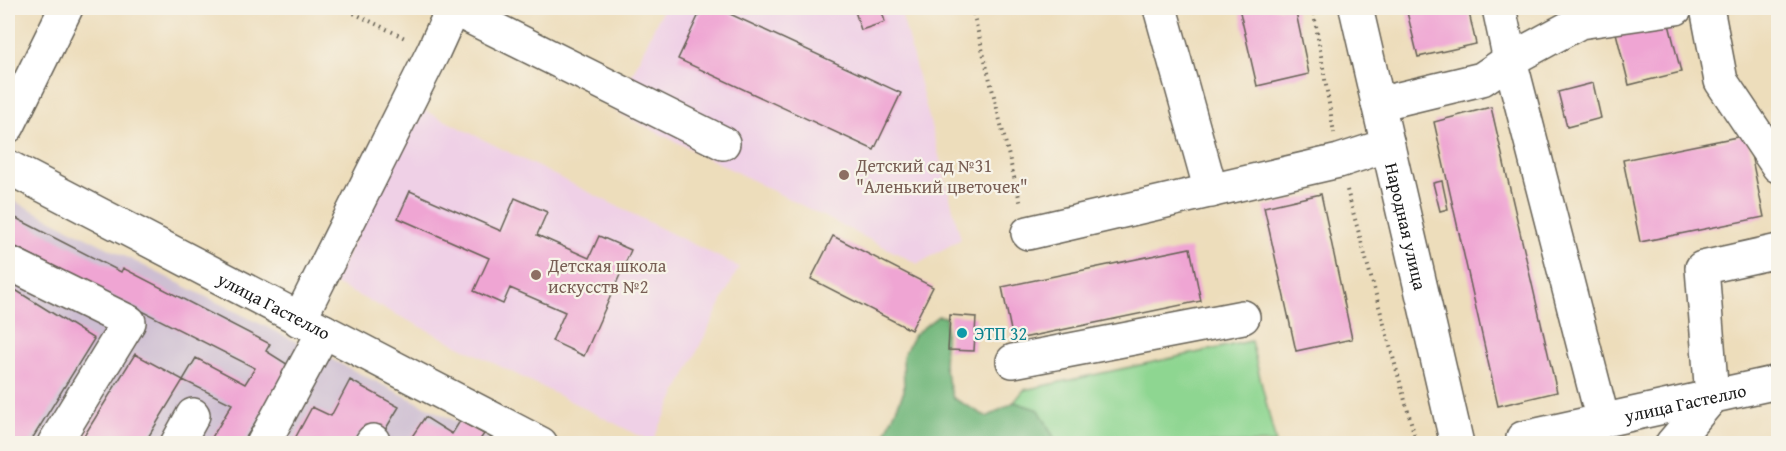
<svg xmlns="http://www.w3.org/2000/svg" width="1786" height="451" font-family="'Gentium Book Plus',serif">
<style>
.built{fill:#efd0e6}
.industrial{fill:#cdbed2}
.green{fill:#8ed691;stroke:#557956;stroke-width:1.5}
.forest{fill:#72b77b;stroke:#476a4c;stroke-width:1.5}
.building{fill:#efa5d3}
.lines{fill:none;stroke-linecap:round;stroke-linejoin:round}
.minor-casing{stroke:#656054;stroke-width:36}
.path{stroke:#656054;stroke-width:4;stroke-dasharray:1.5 4.5;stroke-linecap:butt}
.minor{stroke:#fff;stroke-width:33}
.education-dot{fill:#8d6e63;stroke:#f7f3e8;stroke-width:2}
.culture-dot{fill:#0f9aa8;stroke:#f7f3e8;stroke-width:2}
.labels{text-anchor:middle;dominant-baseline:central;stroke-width:4.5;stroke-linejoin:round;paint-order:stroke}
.education-label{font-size:18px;fill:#785e54;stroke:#f7f3e8;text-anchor:start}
.street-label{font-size:18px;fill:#1c1c1c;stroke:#f7f3e8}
.culture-label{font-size:18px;fill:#0d838f;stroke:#f7f3e8;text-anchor:start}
</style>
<rect width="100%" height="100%" fill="#f7f3e8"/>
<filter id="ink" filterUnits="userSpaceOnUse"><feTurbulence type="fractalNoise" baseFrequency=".0167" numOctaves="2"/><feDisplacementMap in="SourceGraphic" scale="12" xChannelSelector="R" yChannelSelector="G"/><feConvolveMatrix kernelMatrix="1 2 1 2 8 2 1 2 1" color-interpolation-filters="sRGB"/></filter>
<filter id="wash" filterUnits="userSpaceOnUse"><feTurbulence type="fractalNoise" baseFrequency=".008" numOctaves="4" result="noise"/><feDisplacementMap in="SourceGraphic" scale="24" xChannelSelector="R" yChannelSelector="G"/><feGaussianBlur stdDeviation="1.35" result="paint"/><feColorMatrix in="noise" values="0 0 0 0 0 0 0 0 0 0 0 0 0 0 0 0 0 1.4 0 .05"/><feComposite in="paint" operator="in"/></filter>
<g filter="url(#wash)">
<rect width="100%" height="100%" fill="#edddbb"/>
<!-- built -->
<path class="built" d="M663,8H900L961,239L918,264L615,111Z
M420,108L739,267L652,442L333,283Z"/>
<!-- industrial -->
<path class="industrial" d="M8,198L499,443H8Z"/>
<!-- green -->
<path class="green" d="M1251,341L1276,443H1057L1039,410L1014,402L1024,390Z"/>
<!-- forest -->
<path class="forest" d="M938,316L946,317L944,366L953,398L987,417L1014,402L1039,410L1057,443H881L904,391L903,356L914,335Z"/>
<g id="blocks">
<!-- building -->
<path class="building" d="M702,8H717L901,93L874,150L678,59Z
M854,8H881L885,22L861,30Z
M1239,8H1295L1309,74L1257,86Z
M1406,8H1468L1476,44L1418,57Z
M1668,20L1681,72L1629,85L1616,33Z
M1593,83L1601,118L1567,127L1558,92Z
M1491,107L1557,392L1498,406L1434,122Z
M1747,135L1764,217L1640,242L1623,160Z
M1442,181L1448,209L1440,211L1433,183Z
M410,191L501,231L515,198L547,212L537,235L589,258L599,236L631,250L584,356L552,341L565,312L510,288L503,304L474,291L489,258L398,218Z
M1321,194L1352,339L1296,351L1264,207Z
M8,214L121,272L123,268L270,344L266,351L290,366L242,444H208L232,404L183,380L144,444H79L135,354L183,380L196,358L245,384L255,368L8,243Z
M833,236L933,287L911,330L811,279Z
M1190,248L1201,301L1013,340L1002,287Z
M9,286L94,339L29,444H8V375L10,370L8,369Z
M950,315L976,317L974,351L948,350Z
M350,380L399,407L379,440L359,432L352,444H292L312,407L331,416Z
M425,417L452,434L460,421L484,434L477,444H407Z"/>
</g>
</g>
<g filter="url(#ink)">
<use href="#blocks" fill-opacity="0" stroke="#656054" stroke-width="1.5"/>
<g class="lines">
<!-- minor casing -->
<g class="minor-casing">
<g id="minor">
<path d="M452,8L723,143"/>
<path d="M1160,8L1211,191"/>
<path id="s1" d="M1356,8L1457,444"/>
<path d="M1499,8L1510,60L1580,22L1676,8"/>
<path d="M1707,8L1721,81L1778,166"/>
<path d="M1378,104L1482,79L1510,60L1603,421"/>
<path d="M8,126L66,8"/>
<path id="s2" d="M8,167L541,444"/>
<path d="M1028,233L1339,161L1388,145"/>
<path d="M11,264L129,322L54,444"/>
<path d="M299,320L433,52L453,8"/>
<path d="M1013,361L1243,317"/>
<path id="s3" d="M1523,438L1778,382"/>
<path d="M177,444L193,415"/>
<path d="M263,444L324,331"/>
<path d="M371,444L373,441"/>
<path d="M1672,444L1712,397L1702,268L1778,251"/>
</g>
</g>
<!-- path -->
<path class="path" d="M343,8L407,39
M972,8L1021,205
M1313,8L1334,133
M1347,190L1417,444"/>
<!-- minor -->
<use href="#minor" class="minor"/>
</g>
</g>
<!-- markers -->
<g class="education-dot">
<circle cx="844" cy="175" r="6"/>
<circle cx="536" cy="275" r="6"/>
</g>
<circle class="culture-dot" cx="962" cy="333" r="6"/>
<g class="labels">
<!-- education labels -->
<g class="education-label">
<text x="856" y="165">Детский сад №31<tspan x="856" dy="21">"Аленький цветочек"</tspan></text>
<text x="548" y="265">Детская школа<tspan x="548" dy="21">искусств №2</tspan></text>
</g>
<!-- street labels -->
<g class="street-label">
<text stroke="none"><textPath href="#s1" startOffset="224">Народная улица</textPath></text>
<text stroke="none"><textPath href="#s2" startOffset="300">улица Гастелло</textPath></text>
<text stroke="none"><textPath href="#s3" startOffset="166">улица Гастелло</textPath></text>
</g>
<!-- culture labels -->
<g class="culture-label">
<text x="974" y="333">ЭТП 32</text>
</g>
</g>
<!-- margin -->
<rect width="1786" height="451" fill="none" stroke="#f7f3e8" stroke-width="30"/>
</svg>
